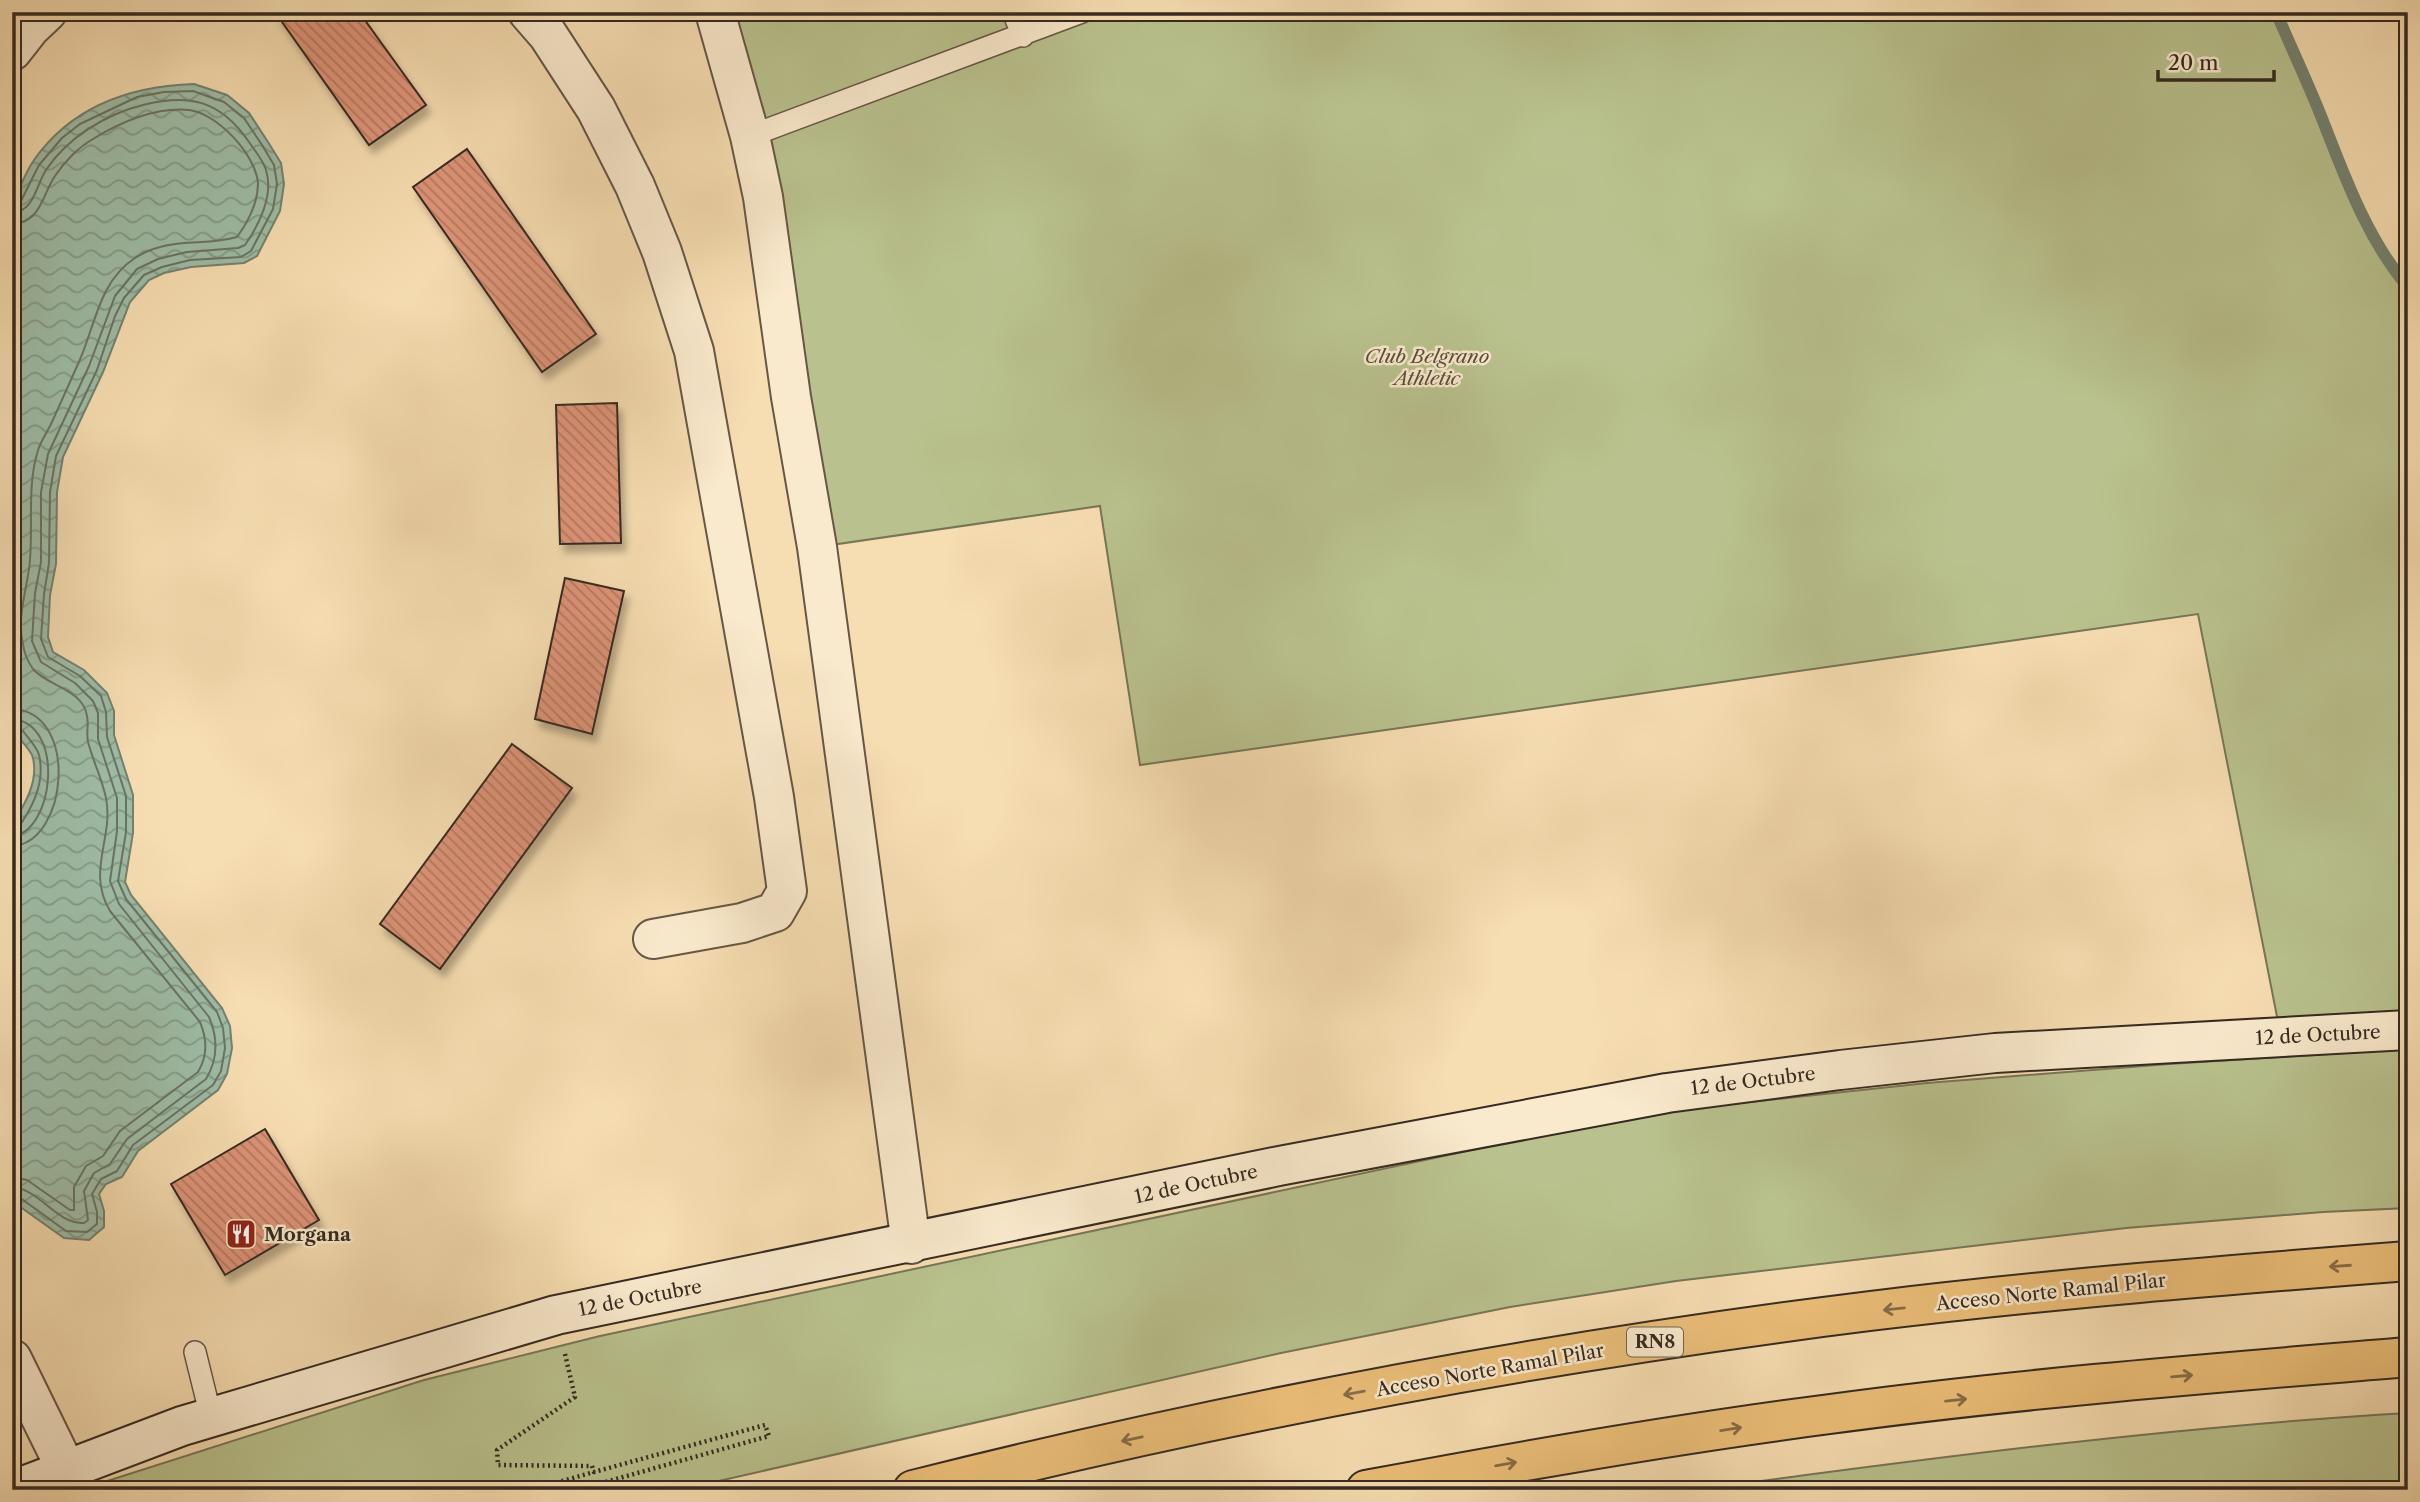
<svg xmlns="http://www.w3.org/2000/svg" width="2420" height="1502" font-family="'Libre Caslon Text',serif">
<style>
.green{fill:#b9c28e;stroke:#777658;stroke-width:2}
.water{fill:url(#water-waves);stroke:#748271;stroke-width:2}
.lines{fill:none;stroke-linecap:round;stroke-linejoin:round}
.shore{stroke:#6a7464;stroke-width:2}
.stream{stroke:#748271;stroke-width:12}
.building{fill:url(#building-back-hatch);stroke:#352a21;stroke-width:2;filter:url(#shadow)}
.lane-casing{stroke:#665745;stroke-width:24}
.street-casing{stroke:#665745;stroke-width:42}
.secondary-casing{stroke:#352a21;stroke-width:42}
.highway-casing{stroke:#352a21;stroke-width:42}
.path{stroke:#352a21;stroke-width:4.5;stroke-dasharray:2 3.5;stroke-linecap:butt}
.lane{stroke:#faeacd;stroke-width:21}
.street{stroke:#faeacd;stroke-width:38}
.secondary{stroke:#faeacd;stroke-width:38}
.highway{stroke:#ecbf79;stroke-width:38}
.oneway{stroke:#876d49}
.labels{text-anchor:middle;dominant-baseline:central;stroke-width:5;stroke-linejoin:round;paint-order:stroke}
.shield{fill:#faeacd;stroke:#706455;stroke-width:2}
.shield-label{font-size:18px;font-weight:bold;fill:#352a21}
.park-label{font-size:19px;font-style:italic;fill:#56503c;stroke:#faeacd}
.street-label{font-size:19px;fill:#352a21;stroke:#faeacd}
.poi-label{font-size:19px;font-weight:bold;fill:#352a21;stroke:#faeacd;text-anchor:start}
</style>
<defs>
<pattern id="water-waves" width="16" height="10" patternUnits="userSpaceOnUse" patternTransform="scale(1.75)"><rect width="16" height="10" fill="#9ebda7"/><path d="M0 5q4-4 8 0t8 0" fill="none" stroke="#829a88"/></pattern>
<pattern id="building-back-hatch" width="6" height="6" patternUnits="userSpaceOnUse" patternTransform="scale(1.75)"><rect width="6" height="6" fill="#de9478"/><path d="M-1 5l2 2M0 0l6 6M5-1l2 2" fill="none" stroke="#b57962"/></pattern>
<filter id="shadow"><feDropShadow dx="4.5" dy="8" stdDeviation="3.5" flood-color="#0004"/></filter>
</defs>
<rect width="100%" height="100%" fill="#f7deb2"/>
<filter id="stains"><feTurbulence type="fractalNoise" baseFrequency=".00286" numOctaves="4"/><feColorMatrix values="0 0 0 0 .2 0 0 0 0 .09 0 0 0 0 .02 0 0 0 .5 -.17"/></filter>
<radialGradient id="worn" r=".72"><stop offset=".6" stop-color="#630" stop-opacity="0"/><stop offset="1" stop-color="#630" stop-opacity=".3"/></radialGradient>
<!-- green -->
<path class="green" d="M715,12H2276C2291,47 2307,81 2321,116C2344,174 2366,238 2408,287V1030L2281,1037L2198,614L1140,765L1100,506L817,547Z
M2408,1049V1208L2323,1212L2126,1228L1676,1281L1510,1307L1281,1353L679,1490H79L424,1380L600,1336L1528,1138L1695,1108L1927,1083L2169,1064Z
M2408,1413V1490H1694C1931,1458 2169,1427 2408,1413Z"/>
<!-- water -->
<path class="water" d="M194,84L227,95L249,113L268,142L281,163L284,184L280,211L257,256L244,263L191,267L164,273L149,280L130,302L103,372L63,457L57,492L56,564L50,595L48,637L53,652L84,670L107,693L114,711V735L133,795V833L125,882L131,895L222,1008L230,1026L232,1048L227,1074L218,1090L138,1151L122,1177L106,1184L99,1194L104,1211V1227L89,1240L64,1238L12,1201V824C25,805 40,779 32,755C29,749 22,742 18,736L12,735V204C19,190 25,173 34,160C72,106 131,86 194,84Z"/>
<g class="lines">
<!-- shore -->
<path class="shore" d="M12,205L21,201L39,165L62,138L80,124L137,97L164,92L193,91L224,102L244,118L262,145L274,165L277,184L273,209L251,251L241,257L190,260L162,267L144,275L124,298L115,316L97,370L56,456L50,492L49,563L44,594L41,639L48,657L80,676L101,696L106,712L107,737L126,796V832L118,881L126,899L217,1012L223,1028L225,1048L221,1071L213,1085L133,1145L117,1171L101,1179L92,1194L97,1212V1224L87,1232L66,1231L19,1197L12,1196
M12,213C34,212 36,185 46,170C67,138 106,114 143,105C190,93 221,101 249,142C255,151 263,160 266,170C274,195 259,225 245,245L238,248L187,252L158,259L137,269L115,296L89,366L48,454L41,492V562L35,593L32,641L41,662L75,683L93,701L98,713V739L117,798V831L110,881L119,904L209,1017C218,1038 218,1059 206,1079L127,1139L110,1164L94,1173L84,1191L88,1220L84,1223C56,1224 40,1189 12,1187
M12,224C41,223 42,195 55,176C64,162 79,147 93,139C121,122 155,107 189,110C217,113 256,155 258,183C258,202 248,222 237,237C203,247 169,236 135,258C98,282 95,328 78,364C69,384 60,405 50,426C46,434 41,441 38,450C27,486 33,523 30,560C28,587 16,617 23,644C24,652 28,662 33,669C47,686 83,689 87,716C89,724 86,733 88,742C93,761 102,779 106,798C114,838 86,871 110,911L200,1022C207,1039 208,1056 198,1072L120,1131L103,1156L86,1166L74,1187V1210H70L27,1180L12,1177
M12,709C80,711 68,844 12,846
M12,719C66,723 54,833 12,836
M12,728L23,731C28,738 37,747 39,755C45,780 34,805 20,825L12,827"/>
<!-- stream -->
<path class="stream" d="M2276,12C2291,47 2307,81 2321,116C2344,174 2366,238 2408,287"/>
</g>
<!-- building -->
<path class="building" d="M275,12H359L426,105L369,145Z
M467,149L596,334L542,372L413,187Z
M617,403L621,543L560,544L556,405Z
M565,578L624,591L592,734L535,719Z
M512,744L572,788L440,969L380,924Z
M265,1129L319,1220L225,1275L171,1184Z"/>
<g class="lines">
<!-- lane casing -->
<g class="lane-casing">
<path id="lane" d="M1013,12L1023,36
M750,136L1082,12
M195,1352L211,1417"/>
</g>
<!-- street casing -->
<g class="street-casing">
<path id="street" d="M528,12L548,35L596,109L635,186L662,252L694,351L774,797L787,891L775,912L742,923L653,939
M715,12L750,136L763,197L791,397L817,547L911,1244
M12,51L30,28L47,12
M12,1359L66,1469"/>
</g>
<!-- secondary casing -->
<g class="secondary-casing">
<path id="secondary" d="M13,1490L182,1426L556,1315L1279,1166L1667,1093L1840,1070L1995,1053L2408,1030"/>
</g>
<!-- highway casing -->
<g class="highway-casing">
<path id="highway" d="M913,1490C1228,1411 1548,1351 1870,1311C2049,1289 2228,1275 2408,1261
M1366,1490C1520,1461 1675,1434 1830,1414C2022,1388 2215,1373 2408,1357"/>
</g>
<!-- path -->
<path class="path" d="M565,1354L575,1397L497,1450L498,1465L592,1466L594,1472L765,1425L769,1436L577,1490
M561,1490L559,1482L594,1472"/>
<!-- lane -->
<use href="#lane" class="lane"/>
<!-- street -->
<use href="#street" class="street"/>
<!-- secondary -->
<use href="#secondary" class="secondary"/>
<!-- highway -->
<use href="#highway" class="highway"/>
</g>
<!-- one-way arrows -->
<defs><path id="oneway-shaft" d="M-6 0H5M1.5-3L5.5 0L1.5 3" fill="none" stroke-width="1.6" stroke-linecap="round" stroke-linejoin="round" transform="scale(1.75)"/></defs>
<g class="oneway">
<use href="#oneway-shaft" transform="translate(2340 1266) rotate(176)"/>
<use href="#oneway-shaft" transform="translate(1894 1309) rotate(174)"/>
<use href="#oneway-shaft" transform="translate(2182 1376) rotate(-5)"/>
<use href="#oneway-shaft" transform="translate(1354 1393) rotate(170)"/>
<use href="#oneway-shaft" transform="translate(1956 1400) rotate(-6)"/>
<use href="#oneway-shaft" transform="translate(1731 1429) rotate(-9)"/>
<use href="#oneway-shaft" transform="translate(1132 1439) rotate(168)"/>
<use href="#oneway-shaft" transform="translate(1506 1464) rotate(-10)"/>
</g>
<!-- icons -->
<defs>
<g id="restaurant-square" transform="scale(1.575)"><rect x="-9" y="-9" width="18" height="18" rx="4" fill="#8f2418" stroke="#faeacd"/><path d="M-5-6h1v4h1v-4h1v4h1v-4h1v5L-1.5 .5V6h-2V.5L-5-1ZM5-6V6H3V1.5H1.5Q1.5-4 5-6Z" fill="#fff"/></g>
</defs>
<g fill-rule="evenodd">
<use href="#restaurant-square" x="241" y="1234"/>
</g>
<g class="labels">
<!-- shield labels -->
<rect class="shield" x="1627" y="1327.5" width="56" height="29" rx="5"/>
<g class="shield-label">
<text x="1655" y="1342">RN8</text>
</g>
<!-- park labels -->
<g class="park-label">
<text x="1427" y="356">Club Belgrano<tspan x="1427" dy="22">Athletic</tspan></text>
</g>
<!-- street labels -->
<g class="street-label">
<text transform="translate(2318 1035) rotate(-3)">12 de Octubre</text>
<text transform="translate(1753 1081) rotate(-7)">12 de Octubre</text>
<text transform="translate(1196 1184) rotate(-12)">12 de Octubre</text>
<text transform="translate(2051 1292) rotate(-6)">Acceso Norte Ramal Pilar</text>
<text transform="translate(640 1298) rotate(-11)">12 de Octubre</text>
<text transform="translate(1490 1370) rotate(-10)">Acceso Norte Ramal Pilar</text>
</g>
<!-- poi labels -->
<g class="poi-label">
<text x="264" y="1234">Morgana</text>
</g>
</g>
<!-- margin -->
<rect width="2420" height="1502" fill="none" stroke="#f7deb2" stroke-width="42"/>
<rect x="14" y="14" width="2392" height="1474" fill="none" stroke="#352a21" stroke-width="3.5"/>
<rect x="21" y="21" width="2378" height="1460" fill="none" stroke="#352a21" stroke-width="2"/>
<!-- scale -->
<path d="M2158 70v10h116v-10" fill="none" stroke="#352a21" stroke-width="3.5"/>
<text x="2168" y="70" font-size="21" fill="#352a21" stroke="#faeacd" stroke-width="5" paint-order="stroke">20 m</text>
<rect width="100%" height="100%" filter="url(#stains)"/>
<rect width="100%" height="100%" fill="url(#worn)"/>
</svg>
